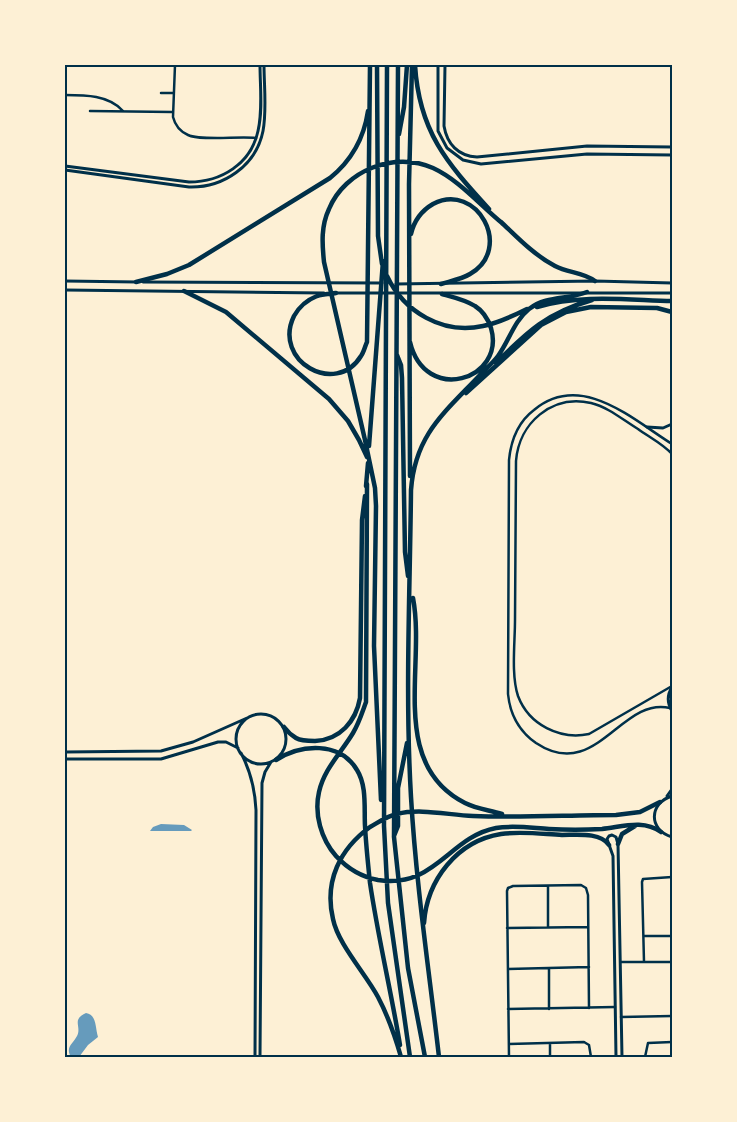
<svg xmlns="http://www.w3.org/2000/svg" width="737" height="1122" font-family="Rubik,sans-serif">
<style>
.water{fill:#669bbc}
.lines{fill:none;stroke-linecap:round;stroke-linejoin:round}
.minor{stroke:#003049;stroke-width:2.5}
.tertiary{stroke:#003049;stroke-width:3}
.motorway{stroke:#003049;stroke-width:4.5}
.neatline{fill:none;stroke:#003049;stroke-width:2}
</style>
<rect width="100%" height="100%" fill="#fdf0d5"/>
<!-- water -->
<path class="water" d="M161,824L184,825L192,830L191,831H150L153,827Z
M86,1013C97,1015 95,1027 98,1037L88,1045L79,1057H71C65,1047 73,1044 77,1036C82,1026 71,1020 86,1013Z"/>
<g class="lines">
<!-- minor -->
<path class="minor" d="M175,65L173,117C175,125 179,131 188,135C201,141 239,136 256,138
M161,93H174
M65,95C85,95 109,95 123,111
M90,111L172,112
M672,454C663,444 649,437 638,429C623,420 608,407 591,403C552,394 519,423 516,461C516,514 515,567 515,620C515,643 511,675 518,696C529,725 560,740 589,734L672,686
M670,708C621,696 596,783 536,743C519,731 510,714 508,694L509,460C511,440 518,422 534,410C581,371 632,419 672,444
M548,927V886
M507,928L588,927
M644,936H672
M621,962H672
M644,962L642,882L643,879L672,877
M508,969L589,967
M508,1009L615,1007
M549,1009V968
M621,1017L672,1016
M509,1044L584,1042L589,1045L591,1057
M509,1057L507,891L508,888L513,886L581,885L586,888L588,895L589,1008
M550,1057V1044
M645,1057L648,1043L672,1042"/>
<!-- tertiary -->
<path class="tertiary" d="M438,65V131L447,148L463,160L481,164L587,154L672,155
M445,65L444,126C447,144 458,156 477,157L587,146L672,147
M65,166L189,182C221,182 251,164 258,131C263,110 260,86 260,65
M65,170L189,187C223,188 256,166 263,131C267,110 264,86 264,65
M65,281L137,282
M143,282L382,283
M396,284L595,281L672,283
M65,290L324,293
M336,293H672
M647,427L663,428L672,424
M672,687C667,695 667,703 672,711
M236 739a25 25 0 1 1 50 0a25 25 0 1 1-50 0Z
M65,752L161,751L193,742L247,718
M241,753C251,772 255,789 256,810L255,1057
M65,759H161L218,742H226L238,748
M667,796L672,789
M672,796C649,803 648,830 672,837
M260,1057L262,783L265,772L271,762
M616,1057L613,856L607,839L609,836L612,835L616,837L618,844L622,1057"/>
<!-- motorway -->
<path class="motorway" d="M377,65L378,236L382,264
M387,65L384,826L388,903L410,1057
M398,65L394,837L408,968L425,1057
M415,65C419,131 446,162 489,209
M399,134L404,107L407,65
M501,222C518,238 534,255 555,266C568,273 583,272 595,281
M411,234C414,221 421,211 433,204C477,181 514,249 470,274C462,279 451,281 441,284
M387,276C404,312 443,335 483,326C498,323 513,316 527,309
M136,282L167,274L189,265L330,178C351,161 364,138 368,111
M184,291L226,312L329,399L348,421L359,440L367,457
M336,293C330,294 323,294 317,296C307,300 299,307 294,316C272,361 336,397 361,356C364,352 365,346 367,342L370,65
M537,307C581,294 627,300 672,301
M410,342C425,405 506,380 491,328C488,319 483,311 475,306C466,300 453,297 442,294
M397,355L401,365L402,378L405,552L408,576
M496,363C528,331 547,313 592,300
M466,393L541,325L566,312L591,307L657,308L672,312
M369,446L383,261
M410,476L409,184L412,65
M367,484L366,702C362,713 359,723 353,733C341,753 324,769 319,792C314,814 321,839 336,856C347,868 362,877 378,880C435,889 449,837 496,828C513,825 532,828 549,829C566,830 584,830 602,829C622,827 643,819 661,832
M366,486L368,463
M413,598C426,666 388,764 465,803C477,809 489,810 502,814
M284,727C287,731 291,735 296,738C301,741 309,741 315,741C340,740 356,721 360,698L362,520L365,496
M276,760C301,744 340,741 357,770C367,786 364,808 365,826C366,845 368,864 370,883C378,937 391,991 400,1045
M381,800L374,646L376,506L375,488L365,440L324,262C322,243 321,226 329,209C345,170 395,151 433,168C459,180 480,205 502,223
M394,836L398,826V788L407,743
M618,844L622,834L635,826
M424,923C427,880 457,841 501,834C521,831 542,834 562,835C577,835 600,832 609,845
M401,1057C395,1036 388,1016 378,997C365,973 338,944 333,919C324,881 340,849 370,827C379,822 387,816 397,814C421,808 448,815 473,816C520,818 569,815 616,815L640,812L660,802
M439,1057C429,970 416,884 411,797C405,695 410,592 411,490C415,435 444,413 479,376C485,369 492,364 498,356C509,341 514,321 529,309C547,295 568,300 587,292"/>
</g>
<!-- border -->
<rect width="737" height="1122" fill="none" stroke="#fdf0d5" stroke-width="132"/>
<rect x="66" y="66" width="605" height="990" class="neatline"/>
</svg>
